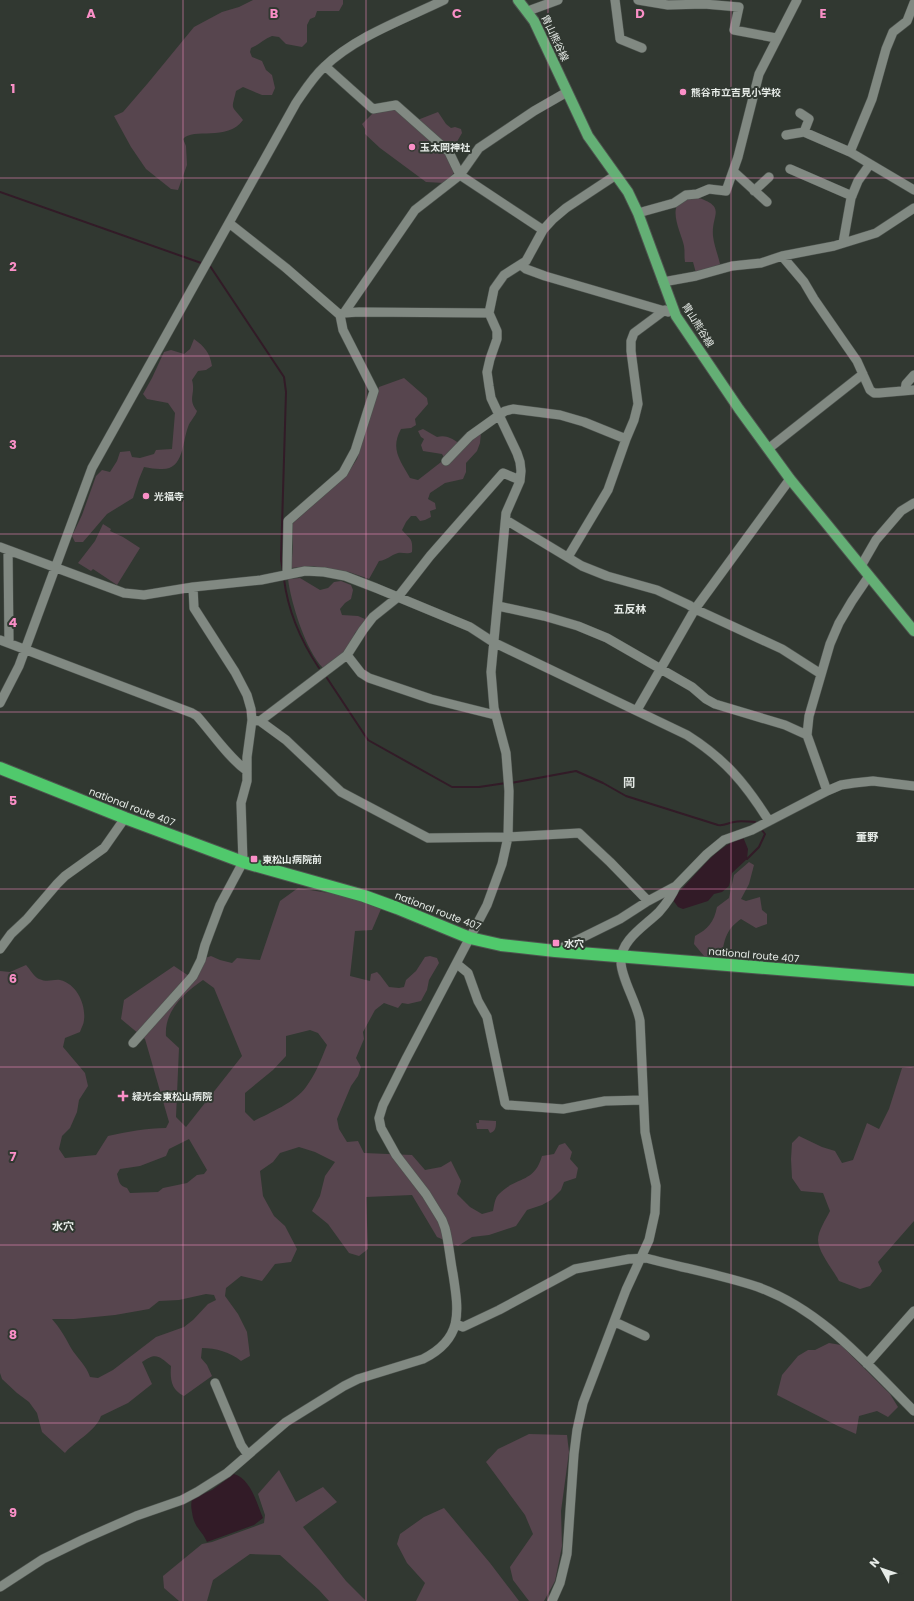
<svg xmlns="http://www.w3.org/2000/svg" width="914" height="1601" font-family="Poppins,'Noto Sans JP',sans-serif">
<style>
.green{fill:#57454e;fill-rule:evenodd}
.water{fill:#321b27}
.lines{fill:none;stroke-linecap:round;stroke-linejoin:round}
.stream{stroke:#321b27;stroke-width:2}
.minor-casing{stroke:#4e544f;stroke-width:10}
.major-casing{stroke:#4e544f;stroke-width:12}
.highway-casing{stroke:#4e544f;stroke-width:14}
.minor{stroke:#818982;stroke-width:9}
.major{stroke:#64af75;stroke-width:10}
.highway{stroke:#50c96c;stroke-width:12}
.grid{fill:none;stroke:#fa8fc7;stroke-width:1;stroke-opacity:0.55}
.poi-dot{fill:#fa8fc7;stroke:#313831;stroke-width:1.5}
.labels{text-anchor:middle;dominant-baseline:central;stroke-width:4;stroke-linejoin:round;paint-order:stroke}
.street-label{font-size:10px;fill:#e6ebe7;stroke:#313831}
.poi-label{font-size:10px;font-weight:bold;fill:#e6ebe7;stroke:#313831;text-anchor:start}
.neighbourhood-label{font-size:11px;font-weight:bold;fill:#e6ebe7;stroke:#313831}
.quarter-label{font-size:12px;font-weight:bold;fill:#e6ebe7;stroke:#313831}
.grid-label{font-size:13px;text-anchor:middle;font-weight:bold;fill:#fa8fc7;stroke:#313831;stroke-width:4;stroke-linejoin:round;paint-order:stroke}
</style>
<rect width="100%" height="100%" fill="#313831"/>
<!-- green -->
<path class="green" d="M253,0H343V4L339,11H317L315,17L310,19L307,25V42L302,47L286,44L279,37L272,36C264,39 259,45 251,48L250,52L252,57L262,61L266,70L272,75L275,88L272,95H262L243,87L236,91C231,112 231,104 243,120C227,142 193,127 183,139L186,146L187,165L178,190L171,189L146,169L131,147L114,116L123,112L148,83L194,27L222,12L239,7Z
M394,108L411,121L420,119L438,112L446,124L451,128L455,127L461,129L462,133L448,157L455,170L451,178L444,183L426,182L380,148L365,134V129L362,124L373,113Z
M696,197C728,207 711,214 713,236C714,245 718,255 720,264L715,267L706,269L696,273L693,262H685C684,257 685,251 684,246C682,235 668,210 681,201C684,199 692,198 696,197Z
M194,339C204,346 210,353 212,366L206,370L198,371L192,380C196,394 187,399 197,411C195,417 190,421 188,427C182,443 184,471 160,469C155,469 150,468 144,467L139,479L133,498L107,514L83,542H75L72,536L82,515L96,476L102,470L110,472L117,461L120,452L130,451L132,457L140,458L154,454L156,450L172,449L175,413L168,403L147,399L143,394L152,378L164,352L171,350L184,354L190,349Z
M404,378L427,398L428,404L415,419L416,425L411,428L401,429C390,449 400,460 410,478L418,480L445,459L442,454L423,451L421,445L424,439L421,437L418,431L423,429L437,437C447,434 454,440 462,445L481,433L480,443L477,451L466,463V472L463,479L445,483L430,493L428,499L435,503L436,509L430,511L431,517L425,520L420,521L416,516H411L406,522L402,530C410,540 413,537 412,552C407,555 403,552 398,553C390,555 388,560 379,561L369,579L349,572L328,570L313,566L291,568L293,547L292,524L346,476L357,459L379,387Z
M103,524L111,529L110,531L123,537L140,548L117,585L93,569L91,571L78,563L95,541Z
M300,578L320,590L328,588L334,582L341,581L351,585L353,590L351,599L345,603L340,609L342,615L358,616L365,619L363,624L355,633L350,644L344,653L323,668C306,651 291,603 288,579Z
M749,862L754,865L749,884L741,899L746,901L760,897L762,910L767,914V924L756,928L741,919C727,929 725,937 722,954L713,957L704,956L694,944L695,936C708,929 714,922 717,907L729,898L734,875Z
M298,888L346,896L381,909L372,930L355,931L350,976L370,981L371,974L377,972L380,975L389,987L399,988L404,987L406,980L416,971L425,957L430,956L437,958L439,963L429,980L427,990L421,1001L408,1004L402,1003L398,1008L384,1003L375,1010L363,1032L364,1039L356,1058L361,1067L358,1076L351,1086L337,1119L339,1129L347,1142L358,1141L364,1153L412,1155L425,1170L441,1167L451,1161L461,1181L457,1194L470,1207L482,1214L493,1211C494,1206 495,1197 499,1194C516,1176 534,1184 542,1156L554,1154L559,1145L565,1143L572,1152L570,1159L578,1168L576,1178L564,1182L561,1190L551,1200L542,1205L527,1210L516,1226L489,1235L472,1237L458,1246L437,1237L412,1195L366,1197L368,1249L359,1256L349,1253L328,1224L312,1211L320,1196L325,1176L335,1162L315,1152L299,1147L280,1153L273,1162L260,1171L263,1196L274,1216L285,1226L297,1249L291,1262L275,1264L262,1281L241,1276L226,1288L225,1296L238,1314L247,1332L250,1356L241,1361C230,1352 216,1348 202,1348L201,1358L207,1365L212,1376L184,1396C171,1390 170,1379 171,1366C159,1356 156,1352 142,1362L152,1384L128,1403L101,1416C95,1432 76,1440 65,1453L42,1432L37,1413L29,1402L17,1393L2,1379L0,1373V971L10,972L26,965C30,969 34,977 39,979C48,983 53,979 60,980C77,984 86,1005 84,1020C84,1024 81,1028 80,1032L65,1038L63,1047L85,1073L88,1086L79,1100L77,1112L70,1128L62,1136L59,1149L65,1158L96,1155L108,1136C127,1132 146,1128 166,1128L169,1122L145,1039L121,1019L124,1000L174,966L189,976L205,958L211,956L220,960L232,963L237,958L260,960L280,901ZM203,980L214,988L242,1056L186,1127L176,1117L179,1048L166,1036C164,1011 184,993 203,980ZM310,1030L318,1033L327,1045C321,1060 315,1075 306,1087C294,1103 271,1112 254,1121L245,1112V1093L273,1070L286,1056V1036ZM189,1139L207,1170L204,1174L197,1175L187,1183L163,1188L158,1192L130,1193L127,1188C119,1186 119,1181 117,1174L120,1169L140,1166L166,1156L169,1149ZM206,1294L214,1295L216,1300L208,1304L193,1320L184,1327L156,1337L113,1370L98,1378L90,1377C86,1365 77,1358 71,1348C65,1337 60,1328 52,1319H74L115,1315L149,1309L159,1301L179,1300Z
M911,1067L914,1068V1221L878,1262L882,1271L870,1286L860,1289L839,1281C834,1271 818,1252 818,1240C818,1231 826,1219 830,1211L823,1193L801,1191L792,1178L791,1159L792,1143L799,1136L822,1147L835,1151L842,1163L853,1160L867,1123L879,1129L889,1109L902,1068Z
M479,1120L496,1121C496,1127 496,1131 490,1133L488,1129H477L476,1123H479Z
M829,1343L841,1345L890,1394L898,1407L888,1417L877,1411L859,1416L856,1434L838,1426L777,1395L782,1375L798,1356L808,1350H815Z
M529,1434L567,1435L569,1452L561,1511L562,1546L555,1581L544,1601H529L513,1580L510,1567L533,1534L525,1515L486,1462L498,1449Z
M279,1470L296,1502L323,1487L337,1502L303,1527L346,1581L366,1601H329L319,1590L280,1555L250,1554L213,1580L207,1601H179L164,1588L163,1576L202,1544L212,1542L264,1523L265,1515L258,1494Z
M444,1508L490,1563L519,1601H416L425,1583L407,1563L397,1544L400,1534L424,1517Z"/>
<!-- water -->
<path class="water" d="M743,837L748,849L747,859L732,873L729,886L722,892L714,894L708,901L683,909L678,907L673,900L678,893C698,873 715,847 743,837Z
M234,1474C251,1479 257,1504 263,1518L254,1525L207,1542C201,1529 194,1528 192,1512C191,1507 191,1504 192,1499L212,1490Z"/>
<g class="lines">
<!-- stream -->
<path class="stream" d="M0,192L204,264
M208,265L210,266L284,377L286,392L281,559L283,571
M284,579C288,612 301,641 319,668
M327,678L368,740L452,787H479L506,783
M511,783L576,771L603,783L626,796L718,825C725,826 727,823 734,822C741,820 748,822 755,822L757,824
M747,859L759,847L765,834L761,829"/>
<!-- minor casing -->
<g class="minor-casing">
<path id="minor" d="M615,0L620,39L642,48
M638,0L668,5L704,4L739,7L734,30L776,38
M914,3L907,21L893,32L886,49L872,99L850,152L914,190
M528,11L558,0
M325,66L373,109L396,105L449,152L460,175L463,177L543,230
M800,113L809,119L804,132
M786,135L804,132L850,152
M790,169L852,196
M733,171L767,202
M754,191L769,177
M638,213L674,203L686,195L697,194L709,189L726,191L738,157L759,74L797,0
M229,223L286,268L340,315L343,330L374,391L355,451L343,473L288,521L287,574
M843,243L851,198L858,181L870,164
M782,256L804,282L814,299L857,361L870,390L874,393H879L914,390
M521,265L526,269L545,276L668,312
M663,282L696,276L732,266L761,263L782,256L834,246L876,233L914,208
M344,313L415,210L460,175L479,148L534,111L567,92
M341,314L344,313L359,312L489,313
M905,390L906,384L914,375
M768,449L863,374
M446,461L470,436L505,411L513,409L560,415L584,422L626,439
M506,520L582,566L607,576L657,590L689,605L695,609L782,649L821,674
M0,547L124,593L144,595L193,587L261,580L305,571L324,572L345,576L376,588L470,627L493,642L687,735C725,759 745,783 769,821
M8,550L9,643
M568,557L608,490L626,439L634,420L638,404L631,351V341L634,333L665,310
M861,566L876,540L901,511L914,503
M498,606L544,616L578,626L607,638L692,687L706,699L715,704L785,725L807,735
M0,640L192,713L197,716C213,734 228,757 247,771
M347,655L361,673L369,678L431,699L495,715
M0,703L19,666L92,468L296,103C305,90 313,77 324,67C356,36 405,19 444,0
M637,710L695,609L790,479
M252,720L260,721L286,740L341,792L428,838L508,837L579,833L610,862L648,901
M260,721L347,655L363,630L373,617L398,597L430,556L503,473L520,480
M827,791L807,735L809,716L830,644L839,623L852,601L869,576
M0,949L11,934L27,919L57,884L65,876L104,848L125,818
M555,951L620,919L648,901L676,886L707,854L724,840L752,830L827,791L841,785L854,783L873,781L914,786
M457,964L468,973L478,1001L487,1017L505,1103L507,1105L563,1109L605,1101L643,1100
M133,1043L193,976L201,960L205,945L220,905L243,862L241,803L247,781V757L252,720L251,709L247,695L235,672L194,608L193,587
M615,1322L645,1336
M456,1324L463,1327L499,1310L575,1269L629,1259L646,1258C683,1268 722,1275 758,1287C822,1310 868,1365 914,1411
M867,1364L914,1311
M215,1383L241,1445L248,1455
M0,1587L43,1559L84,1539L136,1516L182,1500L197,1492L227,1473L286,1422L344,1386L358,1379L423,1359C463,1339 459,1313 453,1274C450,1259 449,1243 445,1228L442,1220L426,1194L396,1155L381,1128L379,1118L383,1105L406,1059L487,905L502,864L508,837L509,791L506,753L494,708L491,672L506,513L520,481L521,471L520,462L517,453L491,398L489,386L487,372L490,359L497,339V331L489,313L494,289L504,275L526,261L543,230L553,219L566,208L616,175
M552,1601L560,1583L567,1554L574,1454L577,1430L583,1403L626,1290L649,1240L655,1213L656,1186L645,1132L640,1021C637,1003 621,978 621,962C620,940 645,926 659,912C666,904 672,896 676,886"/>
</g>
<!-- major casing -->
<g class="major-casing">
<path id="major" d="M518,0L534,21L588,136L628,192L638,213L676,316L739,409L790,479L914,631"/>
</g>
<!-- highway casing -->
<g class="highway-casing">
<path id="highway" d="M0,768L125,818L243,862L364,896L397,908L470,938L501,945L555,951L914,980"/>
</g>
<!-- minor -->
<use href="#minor" class="minor"/>
<!-- major -->
<use href="#major" class="major"/>
<!-- highway -->
<use href="#highway" class="highway"/>
</g>
<!-- grid -->
<path class="grid" d="M183,0V1601M366,0V1601M548,0V1601M731,0V1601M0,178H914M0,356H914M0,534H914M0,712H914M0,889H914M0,1067H914M0,1245H914M0,1423H914"/>
<!-- markers -->
<g class="poi-dot">
<circle cx="683" cy="92" r="4"/>
<circle cx="412" cy="147" r="4"/>
<circle cx="146" cy="496" r="4"/>
<rect x="250" y="855" width="8" height="8" rx="2"/>
<rect x="552" y="939" width="8" height="8" rx="2"/>
<path d="M121 1090h4v4h4v4h-4v4h-4v-4h-4v-4h4z"/>
</g>
<g class="labels">
<!-- street labels -->
<g class="street-label">
<text transform="translate(555 38) rotate(65)">胄山熊谷線</text>
<text transform="translate(698 325) rotate(58)">胄山熊谷線</text>
<text transform="translate(132 807) rotate(21)">national route 407</text>
<text transform="translate(438 911) rotate(21)">national route 407</text>
<text transform="translate(754 955) rotate(5)">national route 407</text>
</g>
<!-- poi labels -->
<g class="poi-label">
<text x="691" y="92">熊谷市立吉見小学校</text>
<text x="420" y="147">玉太岡神社</text>
<text x="154" y="496">光福寺</text>
<text x="262" y="859">東松山病院前</text>
<text x="564" y="943">水穴</text>
<text x="132" y="1096">緑光会東松山病院</text>
</g>
<!-- neighbourhood labels -->
<g class="neighbourhood-label">
<text x="630" y="609">五反林</text>
<text x="867" y="837">董野</text>
<text x="63" y="1226">水穴</text>
</g>
<!-- quarter labels -->
<g class="quarter-label">
<text x="629" y="782">岡</text>
</g>
</g>
<g class="grid-label">
<text x="91" y="18">A</text>
<text x="274" y="18">B</text>
<text x="457" y="18">C</text>
<text x="640" y="18">D</text>
<text x="823" y="18">E</text>
<text x="13" y="93">1</text>
<text x="13" y="271">2</text>
<text x="13" y="449">3</text>
<text x="13" y="627">4</text>
<text x="13" y="805">5</text>
<text x="13" y="983">6</text>
<text x="13" y="1161">7</text>
<text x="13" y="1339">8</text>
<text x="13" y="1517">9</text>
</g>
<!-- north arrow -->
<g transform="translate(882 1569) rotate(310)" stroke="#313831" stroke-width="3" paint-order="stroke">
<path d="M0-3L7 15L0 10L-7 15Z" fill="#e6ebe7"/>
<text y="-6" font-size="11" font-weight="bold" text-anchor="middle" fill="#e6ebe7">N</text>
</g>
</svg>
